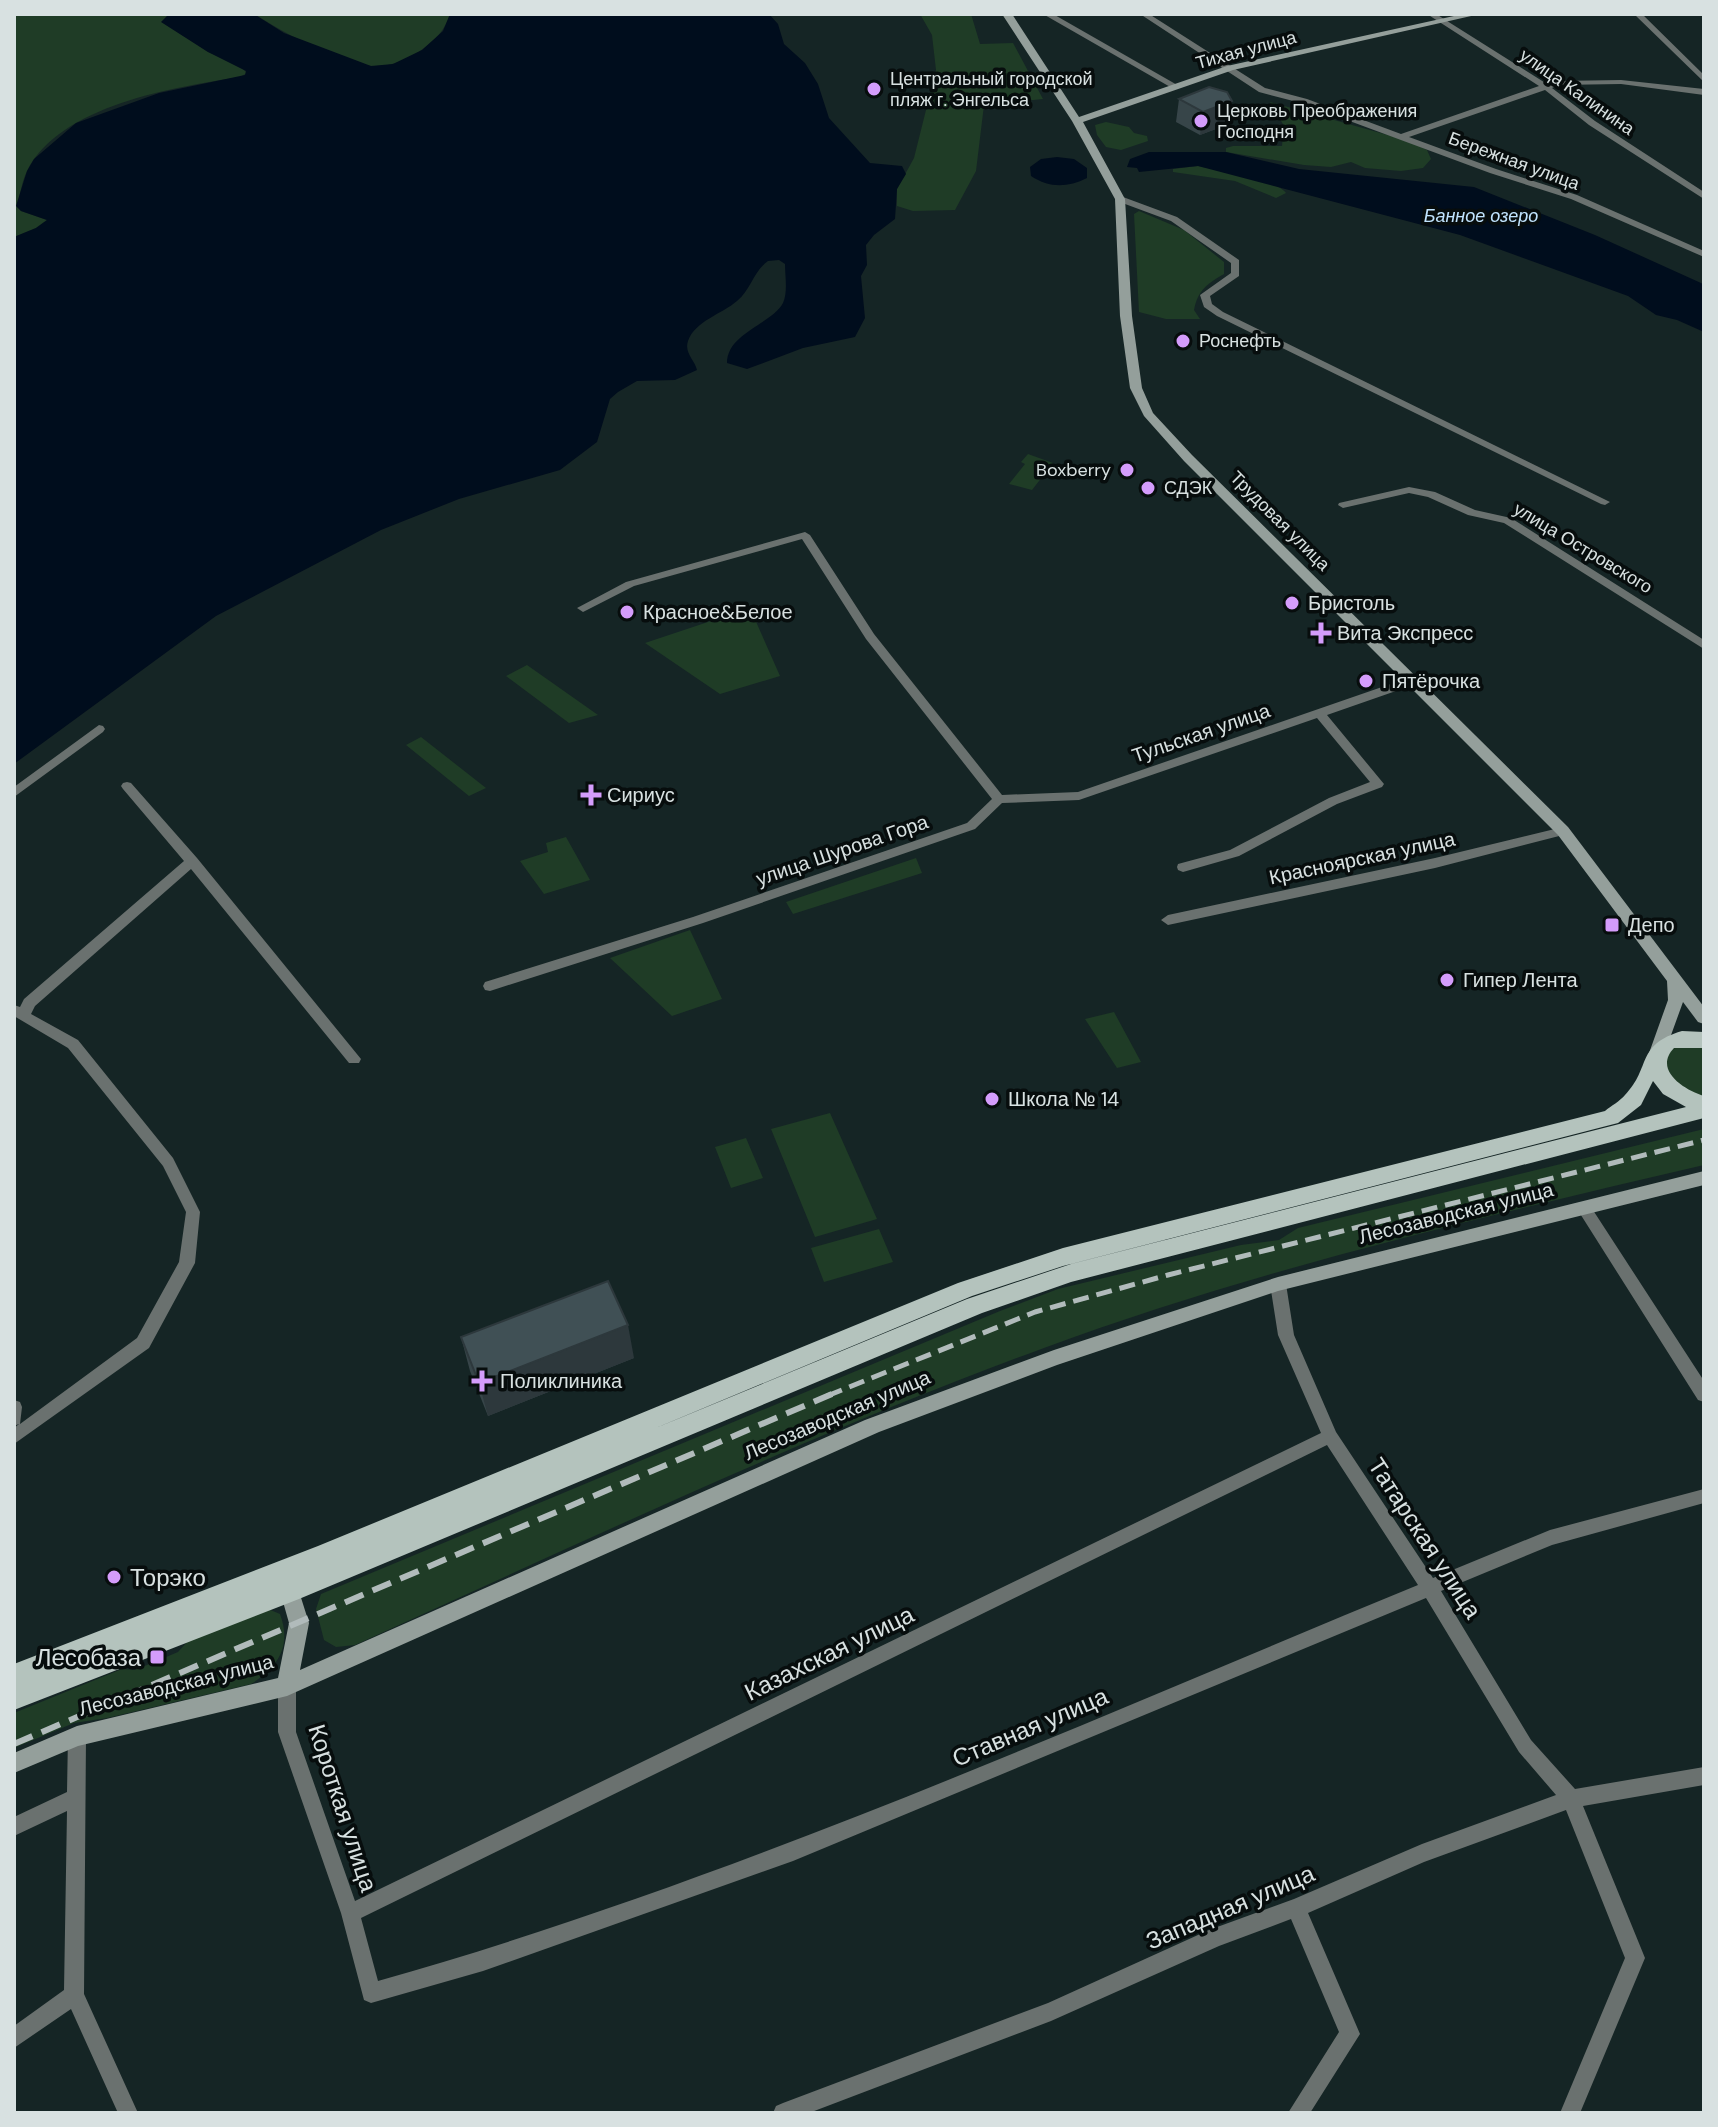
<svg xmlns="http://www.w3.org/2000/svg" width="1718" height="2127" font-family="'DM Sans',sans-serif">
<style>
.green{fill:#1f3c26}
.water{fill:#000d1d}
.lines{fill:none;stroke-linecap:round;stroke-linejoin:round}
.street{fill:#6a716f;fill-rule:evenodd}
.secondary{fill:#949f9b;fill-rule:evenodd}
.primary{fill:#b4c3bd;fill-rule:evenodd}
.rail-far1{stroke:#b1bbbb;stroke-width:5;stroke-dasharray:16 8;stroke-linecap:butt}
.rail{stroke:#b1bbbb;stroke-width:6;stroke-dasharray:20 10;stroke-linecap:butt}
.wall{fill:#374549}
.shaded-wall{fill:#2d383c}
.building{fill:#405055;stroke:#2d383c;stroke-width:2}
.poi-dot{fill:#d49cfb;stroke:#070d0d;stroke-width:3}
.labels{text-anchor:middle;dominant-baseline:central;stroke-width:7;stroke-linejoin:round;paint-order:stroke}
.far-street-label{font-size:18px;fill:#d8e1e1;stroke:#070d0d}
.far-poi-label{font-size:18px;fill:#d8e1e1;stroke:#070d0d;text-anchor:start}
.far-water-label{font-size:18px;font-style:italic;fill:#c0e3fd;stroke:#070d0d}
.poi-label{font-size:20px;fill:#d8e1e1;stroke:#070d0d;text-anchor:start}
.street-label{font-size:20px;fill:#d8e1e1;stroke:#070d0d}
.near-street-label{font-size:24px;fill:#d8e1e1;stroke:#070d0d}
.near-poi-label{font-size:24px;fill:#d8e1e1;stroke:#070d0d;text-anchor:start}
</style>
<rect width="100%" height="100%" fill="#152525"/>
<!-- green -->
<path class="green" d="M14,14H169L162,22L208,52L238,64L247,73L240,77C175,87 60,105 27,171C22,181 20,195 17,206L21,211L47,220L36,228L14,237Z
M254,14H450C445,29 437,39 424,48C410,59 391,67 373,66C342,65 281,31 254,14Z
M920,14H971L980,44L1013,43L1043,99L984,105L976,171L955,210L913,211L897,206V189L914,158L936,70L932,35Z
M1270,102L1409,141L1427,150L1431,159L1423,168L1401,171L1365,168L1351,162L1331,167L1304,165L1226,152V148L1233,146H1282L1284,126Z
M1106,122L1129,127L1134,133L1147,136L1148,141L1121,150L1106,147L1097,135L1095,125Z
M1198,166C1218,171 1275,178 1286,193L1276,198L1235,181L1173,172V169Z
M1139,211L1184,230L1224,262V274C1207,284 1198,290 1194,310L1200,319H1166L1139,312L1134,214Z
M1028,454L1053,463L1032,490L1009,484L1025,464L1021,462Z
M750,608L780,676L720,694L645,643Z
M527,665L598,715L569,723L506,676Z
M421,737L486,788L469,796L406,745Z
M566,837L590,880L544,894L520,861L548,852L546,843Z
M916,858L922,873L793,914L786,902Z
M690,930L722,999L672,1016L610,958Z
M1114,1012L1141,1062L1117,1068L1085,1019Z
M1704,1044V1096L1692,1093L1671,1081L1662,1056L1667,1049Z
M830,1113L877,1219L815,1237L771,1129Z
M1704,1129V1165C1482,1217 1258,1269 1044,1348C809,1434 583,1542 355,1645L336,1647L324,1640L316,1609L321,1594L1000,1311L1058,1289L1241,1245L1279,1240L1298,1228Z
M746,1138L763,1178L731,1188L715,1147Z
M879,1229L893,1262L824,1282L811,1248Z
M268,1609L280,1614C292,1646 278,1667 251,1684L107,1718L74,1723L14,1748V1713L122,1669L135,1670L178,1652L189,1640Z"/>
<!-- water -->
<path class="water" d="M169,14H254L284,33L371,66L393,64L422,50L443,31L450,14H769L778,24L784,44L805,63L818,84L829,118L870,163L902,166L906,174L897,189L895,219L874,235L866,245L867,265L861,276L865,318L855,337L803,348L747,369L727,363C727,333 772,324 783,303C788,292 785,276 785,264L779,260L768,261C753,272 751,290 737,301C722,314 695,321 688,341C684,353 695,360 697,370L675,380L637,381L618,392L610,399L597,442L560,470L459,499L381,530L216,616L14,764V237L36,228L47,220L21,211L16,206L27,171L34,159L76,123L159,93L245,75L246,71L208,52L161,22Z
M1149,152H1226L1299,169L1474,187L1595,235L1701,283L1704,285V332L1677,320L1656,315L1628,296L1460,235L1198,166L1139,172L1137,168L1127,167L1130,159Z
M1057,157L1074,159L1087,168V178C1067,188 1049,188 1031,176L1030,167L1041,159Z"/>
<g class="lines">
<!-- street -->
<path class="street" d="M1043,14H1053L1179,86L1172,88Z
M1140,14H1149L1265,88L1307,99L1401,134L1539,86L1427,14H1436L1547,84L1557,81L1621,80L1704,89V95L1621,84L1558,85L1552,88L1595,121L1704,192V199L1589,125L1545,90L1409,137L1496,169L1577,195L1704,251V257L1571,199L1490,173L1301,103L1259,92Z
M1634,14H1642L1704,75V82Z
M1117,197H1123L1177,217L1239,260V276L1210,296L1212,304L1223,312L1610,502L1605,505L1601,504L1217,316L1204,307L1200,295L1231,273V263L1171,221L1117,201Z
M1409,487L1435,492L1475,510L1511,518L1704,640V649L1504,523L1468,515L1428,497L1409,493L1343,508L1338,505L1339,503Z
M805,532L810,535L874,634L1002,795L1078,792L1408,678H1416V684L1327,715L1384,784L1382,787L1337,804L1239,856L1183,872L1178,870L1177,867L1178,864L1230,850L1329,798L1370,782L1317,718L1079,800L1002,803L975,829L703,923L490,991L485,990L483,986L485,982L693,917L967,823L992,799L866,639L802,539L634,586L587,610L583,612L577,608L626,582Z
M99,725L103,726L105,729L103,732L14,797V787Z
M127,782L131,783L197,858L361,1059L359,1063H349L191,869L35,1006L31,1014L78,1040L173,1158L200,1212L195,1263L149,1348L14,1444V1428L19,1424L14,1426V1400L20,1402L22,1407L20,1424L137,1338L179,1262L186,1212L163,1166L68,1048L14,1016V1005L20,1007L24,999L184,861L123,789L121,786L123,783Z
M1563,827L1569,831L1567,834L1435,868L1168,925L1161,920L1168,915L1435,858Z
M1584,1202L1589,1204L1704,1381V1402L1698,1400L1579,1212L1577,1208L1579,1204Z
M1278,1278L1283,1279L1286,1284L1294,1335L1336,1432L1433,1578L1550,1530L1704,1489V1503L1552,1545L1441,1591L1531,1740L1575,1789L1704,1767V1785L1583,1806L1645,1958L1580,2113H1560L1625,1958L1566,1810L1424,1862L1308,1913L1360,2034L1310,2113H1288L1339,2032L1291,1919L1219,1946L1051,2021L809,2113H773L776,2106L783,2103L1048,2003L1209,1930L1294,1899L1422,1844L1556,1795L1519,1752L1426,1598L793,1861L483,1971L371,2003L364,2000L341,1913L278,1732V1686L281,1680L287,1678L293,1680L296,1686V1732L355,1901L1321,1433L1278,1335L1270,1284L1273,1279ZM1327,1445L1418,1585C1075,1726 735,1880 378,1981L361,1918Z
M77,1727L83,1730L86,1736L84,1994L138,2113H118L71,2009L14,2048V2026L64,1990L67,1811L14,1836V1817L67,1792L68,1736L71,1730Z"/>
<!-- secondary -->
<path class="secondary" d="M1002,14H1012L1079,117L1227,66L1463,14H1480L1233,70L1083,122L1125,199L1132,316L1142,388L1153,413L1192,455L1568,827L1704,1007V1024L1698,1022L1683,1002L1662,1060H1650L1648,1056L1668,1000L1667,981L1558,835L1184,461L1144,416L1130,388L1120,316L1115,199L1072,121Z
M1704,1171V1185L1278,1291L1057,1365L879,1432L287,1696L78,1746L14,1773V1753L77,1726L278,1678L289,1623L280,1591L283,1585L290,1582L297,1585L309,1623L300,1670L865,1420L1054,1350L1278,1277Z"/>
<!-- primary -->
<path class="primary" d="M1682,1031L1704,1032V1048H1674C1653,1070 1684,1090 1704,1096V1118L1071,1282L982,1313L299,1599L14,1710V1664L318,1546L958,1283L1063,1248L1605,1111C1611,1106 1620,1101 1625,1095C1652,1067 1635,1045 1682,1031ZM1653,1081L1663,1094L1686,1107L1071,1264L967,1299L651,1430L972,1296L1063,1266L1618,1123L1641,1105Z"/>
<!-- rail-far1 -->
<path class="rail-far1" d="M827,1396L1035,1312L1168,1275L1704,1140"/>
<!-- rail -->
<path class="rail" d="M14,1744L832,1394"/>
</g>
<!-- wall -->
<path class="wall" d="M1179,99L1229,124L1200,135L1176,122Z
M461,1337L634,1358L488,1416L470,1371Z"/>
<!-- shaded-wall -->
<path class="shaded-wall" d="M1232,101L1229,124L1200,135L1203,112Z
M628,1325L634,1358L488,1416L479,1383Z"/>
<!-- building -->
<path class="building" d="M1209,87L1227,92L1232,101L1203,112L1179,99Z
M608,1281L628,1325L479,1383L461,1337Z"/>
<!-- markers -->
<g class="poi-dot">
<circle cx="874" cy="89" r="8"/>
<circle cx="1201" cy="121" r="8"/>
<circle cx="1183" cy="341" r="8"/>
<circle cx="1127" cy="470" r="8"/>
<circle cx="1148" cy="488" r="8"/>
<circle cx="1292" cy="603" r="8"/>
<circle cx="627" cy="612" r="8"/>
<path d="M1317 621h8v8h8v8h-8v8h-8v-8h-8v-8h8z"/>
<circle cx="1366" cy="681" r="8"/>
<path d="M587 783h8v8h8v8h-8v8h-8v-8h-8v-8h8z"/>
<rect x="1604" y="917" width="16" height="16" rx="4"/>
<circle cx="1447" cy="980" r="8"/>
<circle cx="992" cy="1099" r="8"/>
<path d="M478 1369h8v8h8v8h-8v8h-8v-8h-8v-8h8z"/>
<circle cx="114" cy="1577" r="8"/>
<rect x="149" y="1649" width="16" height="16" rx="4"/>
</g>
<g class="labels">
<!-- far-street labels -->
<g class="far-street-label">
<text transform="translate(1246 50) rotate(-15)">Тихая улица</text>
<text transform="translate(1577 92) rotate(35)">улица Калинина</text>
<text transform="translate(1514 161) rotate(20)">Бережная улица</text>
<text transform="translate(1280 521) rotate(45)">Трудовая улица</text>
<text transform="translate(1583 548) rotate(31)">улица Островского</text>
</g>
<!-- far-poi labels -->
<g class="far-poi-label">
<text x="890" y="79">Центральный городской<tspan x="890" dy="21">пляж г. Энгельса</tspan></text>
<text x="1217" y="111">Церковь Преображения<tspan x="1217" dy="21">Господня</tspan></text>
<text x="1199" y="341">Роснефть</text>
<text x="1111" y="470" text-anchor="end">Boxberry</text>
<text x="1164" y="488">СДЭК</text>
</g>
<!-- far-water labels -->
<g class="far-water-label">
<text x="1481" y="216">Банное озеро</text>
</g>
<!-- poi labels -->
<g class="poi-label">
<text x="1308" y="603">Бристоль</text>
<text x="643" y="612">Красное&amp;Белое</text>
<text x="1337" y="633">Вита Экспресс</text>
<text x="1382" y="681">Пятёрочка</text>
<text x="607" y="795">Сириус</text>
<text x="1628" y="925">Депо</text>
<text x="1463" y="980">Гипер Лента</text>
<text x="1008" y="1099">Школа № 14</text>
<text x="500" y="1381">Поликлиника</text>
</g>
<!-- street labels -->
<g class="street-label">
<text transform="translate(1201 733) rotate(-19)">Тульская улица</text>
<text transform="translate(842 850) rotate(-19)">улица Шурова Гора</text>
<text transform="translate(1362 858) rotate(-12)">Красноярская улица</text>
<text transform="translate(1456 1213) rotate(-14)">Лесозаводская улица</text>
<text transform="translate(837 1415) rotate(-23)">Лесозаводская улица</text>
<text transform="translate(176 1685) rotate(-14)">Лесозаводская улица</text>
</g>
<!-- near-street labels -->
<g class="near-street-label">
<text transform="translate(1425 1538) rotate(57)">Татарская улица</text>
<text transform="translate(829 1653) rotate(-26)">Казахская улица</text>
<text transform="translate(1030 1727) rotate(-23)">Ставная улица</text>
<text transform="translate(343 1808) rotate(72)">Короткая улица</text>
<text transform="translate(1230 1907) rotate(-23)">Западная улица</text>
</g>
<!-- near-poi labels -->
<g class="near-poi-label">
<text x="130" y="1577">Торэко</text>
<text x="141" y="1657" text-anchor="end">Лесобаза</text>
</g>
</g>
<!-- border -->
<rect width="1718" height="2127" fill="none" stroke="#d8e1e1" stroke-width="32"/>
</svg>
